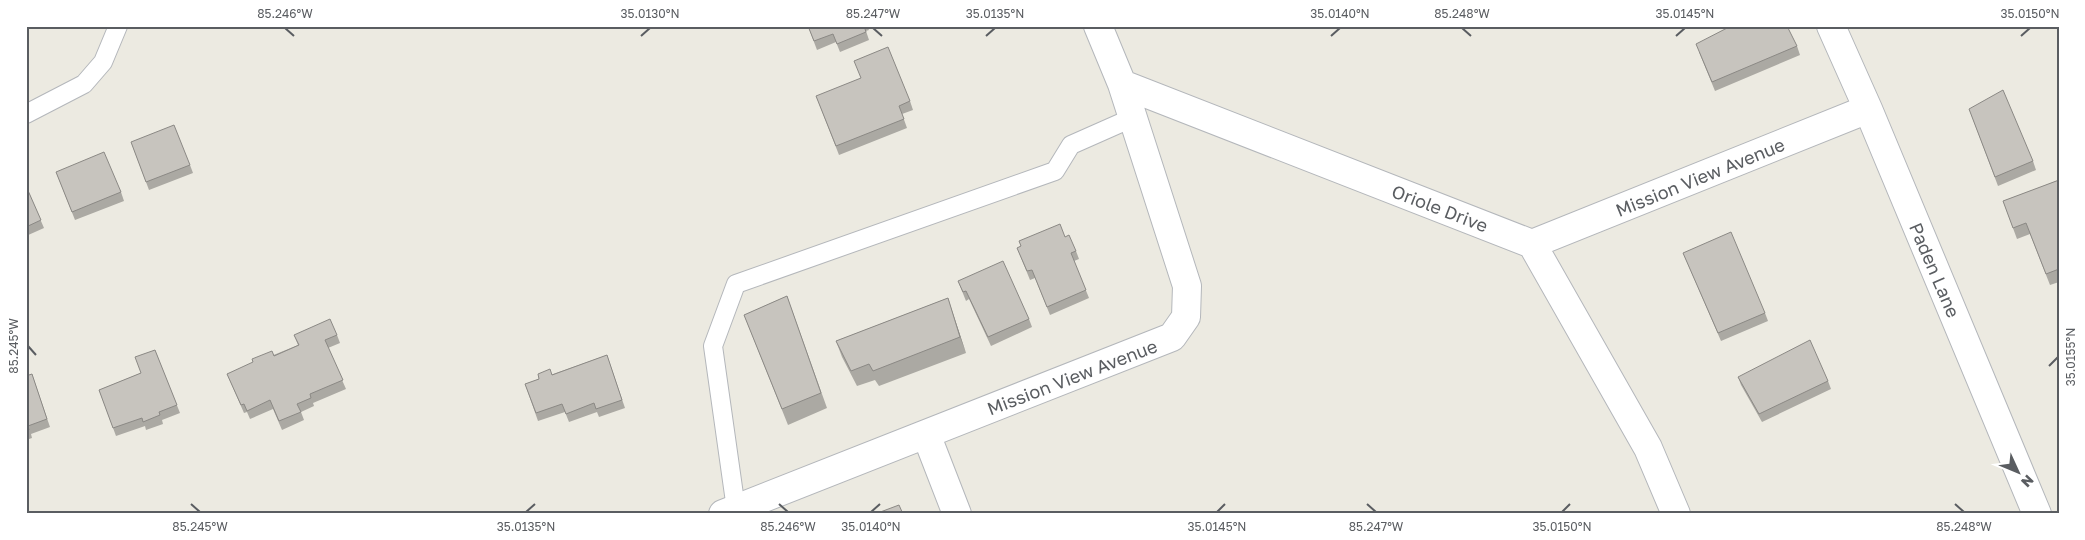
<svg xmlns="http://www.w3.org/2000/svg" width="2085" height="540" font-family="'Golos Text',sans-serif">
<style>
.lines{fill:none;stroke-linecap:round;stroke-linejoin:round}
.service-casing{stroke:#b4b7bb;stroke-width:20}
.minor-casing{stroke:#b4b7bb;stroke-width:30}
.service{stroke:#fff;stroke-width:18}
.minor{stroke:#fff;stroke-width:28}
.wall{fill:#aba9a3}
.shaded-wall{fill:#8b8985}
.building{fill:#c7c4be;stroke:#8b8985}
.ticks{fill:none;stroke:#5a5d61;stroke-width:2}
.labels{text-anchor:middle;dominant-baseline:central;stroke-width:5;stroke-linejoin:round;paint-order:stroke}
.street-label{font-size:18px;fill:#5a5d61;stroke:#fff}
.neatline{fill:none;stroke:#5a5d61;stroke-width:2}
.ticks-label{font-size:12px;text-anchor:middle;fill:#5a5d61}
</style>
<rect width="100%" height="100%" fill="#eceae1"/>
<g class="lines">
<!-- service casing -->
<g class="service-casing">
<path id="service" d="M26,114L84,84L103,62L118,26
M736,509L713,346L736,284L1055,171L1071,145L1132,118"/>
</g>
<!-- minor casing -->
<g class="minor-casing">
<path id="minor" d="M1098,26L1122,84L1532,244L1648,448L1676,514
M1831,26L1868,109L2037,514
M1532,244L1868,109
M926,434L957,514
M723,514L1172,337L1186,317L1187,286L1122,84"/>
</g>
<!-- service -->
<use href="#service" class="service"/>
<!-- minor -->
<use href="#minor" class="minor"/>
</g>
<!-- wall -->
<path class="wall" d="M248,26H257L250,29Z
M808,26H867L869,30L866,31L869,40L840,52L836,42L817,50Z
M1797,46L1800,55L1715,91L1699,52Z
M816,96L910,101L913,110L902,114L907,128L839,155Z
M1969,109L2033,161L2036,170L1998,186Z
M131,142L190,165L193,173L149,190Z
M56,172L121,192L124,201L75,220Z
M2059,180V282L2050,285L2030,234L2017,239L2003,201Z
M26,186L44,228L26,236Z
M1065,237L1076,251L1079,259L1074,261L1089,298L1050,315L1035,278L1030,280L1017,248L1021,246L1019,241Z
M1683,253L1765,313L1768,321L1721,341Z
M958,281L1029,319L1032,327L991,346L969,299L966,301Z
M787,296L827,408L788,425L744,315Z
M948,298L966,353L879,386L875,380L857,386L842,357L836,341Z
M294,335H337L340,343L328,348L346,389L313,403L314,406L301,412L304,420L282,430L273,409L250,419L247,412L244,413L227,374L298,345Z
M155,350L180,413L162,420L163,424L146,430L145,426L116,436L99,390L141,373Z
M607,355L625,408L599,417L597,412L569,422L565,412L538,421L525,384Z
M32,374L50,427L31,434L32,438L26,440V376Z
M1738,377L1828,381L1831,389L1762,422L1741,385Z"/>
<!-- shaded-wall -->
<path class="shaded-wall" d="M948,298L953,314L966,353L960,337Z"/>
<!-- building -->
<path class="building" d="M808,26H864L866,32L837,44L833,34L814,41Z
M1731,26H1787L1797,46L1712,82L1696,44Z
M888,47L910,101L899,106L904,119L836,146L816,96L861,78L854,61Z
M2003,90L2033,161L1995,177L1969,109Z
M174,125L190,165L146,182L131,142Z
M104,152L121,192L72,212L56,172Z
M2059,180V269L2046,274L2026,223L2013,228L2003,201Z
M26,186L41,220L26,227Z
M1060,224L1065,237L1069,235L1076,251L1071,253L1086,290L1047,307L1032,270L1027,271L1017,248L1021,246L1019,241Z
M1731,232L1765,313L1718,333L1683,253Z
M1003,261L1029,319L988,337L966,291L963,292L958,281Z
M787,296L821,393L782,409L744,315Z
M948,298L960,337L873,371L869,364L851,371L836,341Z
M330,319L337,335L325,340L343,380L310,394L311,398L297,404L301,412L279,421L270,400L247,411L244,404L241,405L227,374L253,362L252,359L272,351L274,356L299,345L294,335Z
M1810,340L1828,381L1759,414L1738,377Z
M155,350L177,405L159,412L160,415L143,422L142,418L113,428L99,390L141,373L135,357Z
M607,355L622,400L596,409L594,403L566,414L562,404L536,413L525,384L539,379L538,374L550,369L552,375Z
M32,374L47,419L28,426L29,430L26,431V376Z
M899,505L903,514H875Z"/>
<!-- ticks -->
<path class="ticks" d="M285,28L294,36M873,28L882,36M1462,28L1471,36M641,36L650,28M986,36L995,28M1331,36L1340,28M1676,36L1685,28M2021,36L2030,28M28,346L36,355M2049,366L2058,357M191,504L200,512M779,504L788,512M1367,504L1376,512M1955,504L1964,512M526,512L535,504M871,512L880,504M1217,512L1225,504M1562,512L1570,504"/>
<g class="labels">
<!-- street labels -->
<g class="street-label">
<text transform="translate(1700 177) rotate(-22)">Mission View Avenue</text>
<text transform="translate(1440 208) rotate(21)">Oriole Drive</text>
<text transform="translate(1935 270) rotate(67)">Paden Lane</text>
<text transform="translate(1072 377) rotate(-21)">Mission View Avenue</text>
</g>
</g>
<!-- border -->
<rect width="2085" height="540" fill="none" stroke="#ffffff" stroke-width="55"/>
<!-- north arrow -->
<g transform="translate(2018 472) rotate(134)" stroke="#ffffff" stroke-width="4" paint-order="stroke">
<path d="M0-4L9 19L0 12L-9 19Z" fill="#5a5d61"/>
<text y="-8" font-size="14" font-weight="bold" text-anchor="middle" fill="#5a5d61">N</text>
</g>
<rect x="28" y="28" width="2030" height="484" class="neatline"/>
<g class="ticks-label">
<text x="285" y="18">85.246°W</text>
<text x="650" y="18">35.0130°N</text>
<text x="873" y="18">85.247°W</text>
<text x="995" y="18">35.0135°N</text>
<text x="1340" y="18">35.0140°N</text>
<text x="1462" y="18">85.248°W</text>
<text x="1685" y="18">35.0145°N</text>
<text x="2030" y="18">35.0150°N</text>
<text transform="translate(14 346) rotate(-90)" y="4">85.245°W</text>
<text transform="translate(2071 357) rotate(-90)" y="4">35.0155°N</text>
<text x="200" y="531">85.245°W</text>
<text x="526" y="531">35.0135°N</text>
<text x="788" y="531">85.246°W</text>
<text x="871" y="531">35.0140°N</text>
<text x="1217" y="531">35.0145°N</text>
<text x="1376" y="531">85.247°W</text>
<text x="1562" y="531">35.0150°N</text>
<text x="1964" y="531">85.248°W</text>
</g>
</svg>
